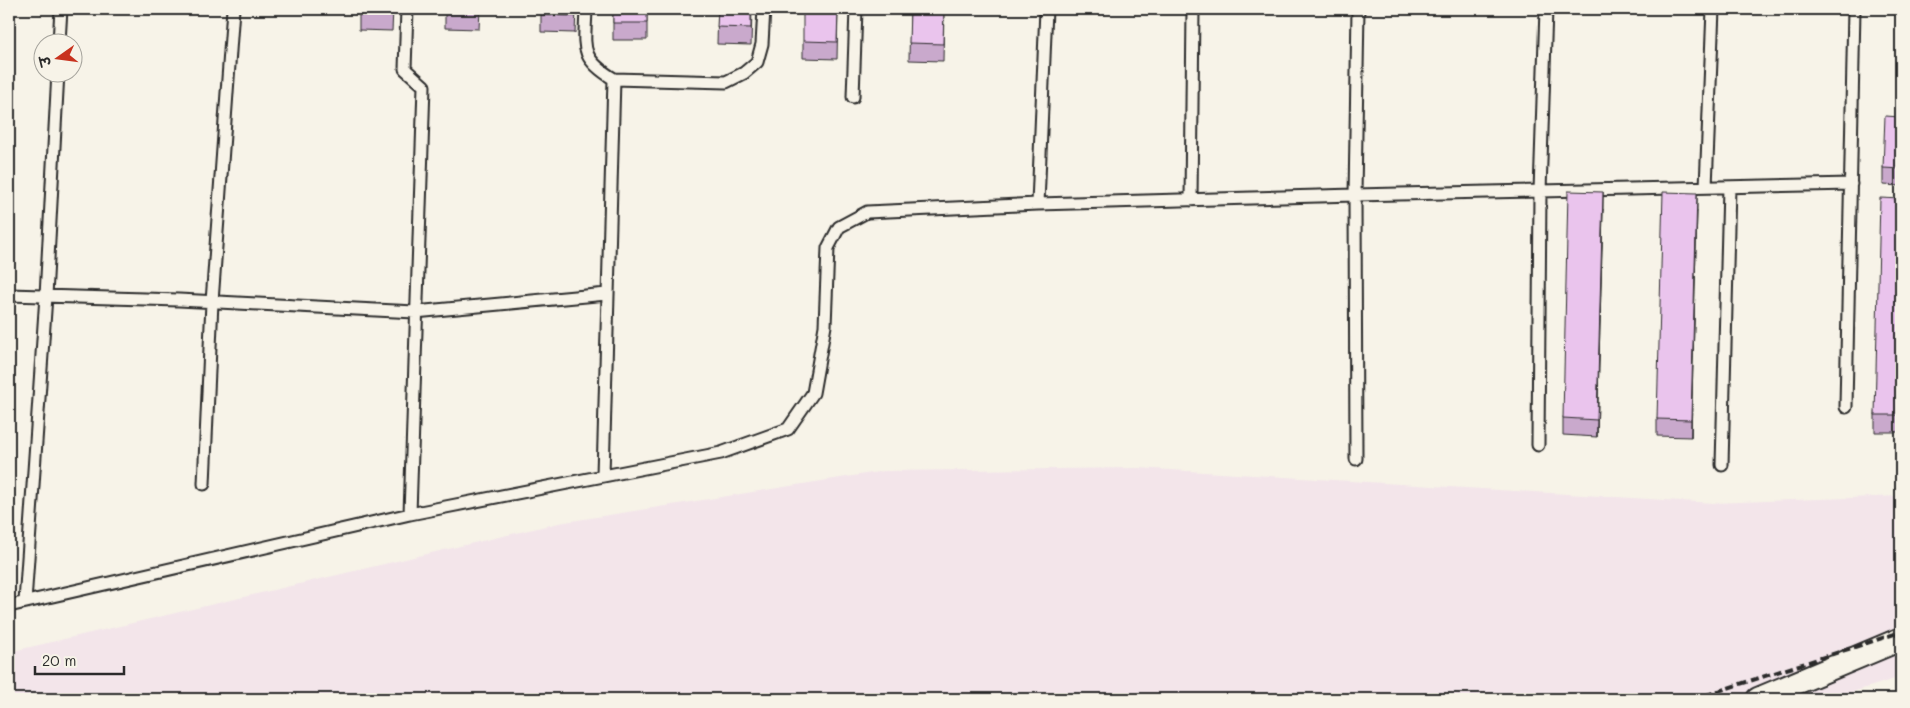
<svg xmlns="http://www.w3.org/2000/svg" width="1910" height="708" font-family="Mali,'Playpen Sans Deva',sans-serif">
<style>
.built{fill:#f3e5ea}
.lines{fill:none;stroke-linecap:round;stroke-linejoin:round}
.service-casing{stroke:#2b2b2b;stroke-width:15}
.minor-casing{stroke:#2b2b2b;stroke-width:26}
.service{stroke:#f7f3e8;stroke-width:11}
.minor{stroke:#f7f3e8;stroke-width:22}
.rail{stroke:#2b2b2b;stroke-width:4;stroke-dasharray:8 4;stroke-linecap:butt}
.wall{fill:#c9a9cc;stroke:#2b2b2b}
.shaded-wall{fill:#a489a6;stroke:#2b2b2b}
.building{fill:#eac4ed;stroke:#2b2b2b}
</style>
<rect width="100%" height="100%" fill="#f7f3e8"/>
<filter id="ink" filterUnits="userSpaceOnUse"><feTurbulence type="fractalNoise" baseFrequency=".02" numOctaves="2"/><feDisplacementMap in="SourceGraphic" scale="10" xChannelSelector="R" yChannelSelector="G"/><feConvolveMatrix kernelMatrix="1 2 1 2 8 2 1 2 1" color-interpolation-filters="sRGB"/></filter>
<g filter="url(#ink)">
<!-- built -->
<path class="built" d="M1138,468L1714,503L1901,496V677L1830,699H9V652L559,523L884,471Z"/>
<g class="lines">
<!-- service casing -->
<g class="service-casing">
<path id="service" d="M407,9L405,69L424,86L410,514
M586,9C585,47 578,57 614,79L603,475
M59,42L61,9
M614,79L726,82L744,73L757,62L762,44L764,9
M853,97L856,9
M1706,187L1713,9
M1191,200L1193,9
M1038,204L1355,195L1851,184
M9,295L179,300L415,312L607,294
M1846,407L1854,9
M1538,445L1540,191L1546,9
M1356,459L1355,195L1358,9
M1722,465L1729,187
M204,484L212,302L233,9
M25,602L46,296L58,72
M9,606L410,514L721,453L788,429L813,393L825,326L828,248L839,227L867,212L1038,204L1046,9"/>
</g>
<!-- minor casing -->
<g class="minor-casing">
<path id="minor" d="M1758,699L1901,639"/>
</g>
<!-- service -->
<use href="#service" class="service"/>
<!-- minor -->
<use href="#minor" class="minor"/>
<!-- rail -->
<path class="rail" d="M1694,699L1901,632"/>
</g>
<!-- wall -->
<path class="wall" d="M359,9H393L392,31L359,30Z
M445,9H480L479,29L445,28Z
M541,9H576L575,33L541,32Z
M613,9H647V40H613Z
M718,9H752L751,45L717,44Z
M838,9L837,59L803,58V41Z
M910,9H944L943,61L909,60Z
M1901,117V186L1883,185V168Z
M1901,199V432H1875V415Z
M1603,209L1597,437L1563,435V418Z
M1697,210L1691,437L1657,436V419Z"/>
<!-- shaded-wall -->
<path class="shaded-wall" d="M1603,192V209L1597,437V420Z
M1697,193V210L1691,437V420Z"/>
<!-- building -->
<path class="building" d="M359,9H393L392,14L359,13Z
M445,9H479V12L445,11Z
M541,9H575V16L541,15Z
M613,9H647V23H613Z
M718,9H751V28L717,27Z
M803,9H838L837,42L803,41Z
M910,9H944L943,44L909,43Z
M1885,116L1901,117V169L1883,168Z
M1568,191L1603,192L1597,420L1563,418Z
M1663,192L1697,193L1691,420L1657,419Z
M1880,198L1901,199V415H1875Z"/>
</g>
<!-- margin -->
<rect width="1910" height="708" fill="none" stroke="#f7f3e8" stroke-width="30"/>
<rect x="15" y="15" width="1880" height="678" fill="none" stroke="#2b2b2b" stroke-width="2" filter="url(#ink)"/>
<!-- north arrow -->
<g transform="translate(58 58) rotate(256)"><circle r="24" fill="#f7f3e8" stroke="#a5a39c"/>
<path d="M0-4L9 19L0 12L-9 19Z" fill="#c8321e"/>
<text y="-8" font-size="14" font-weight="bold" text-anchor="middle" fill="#2b2b2b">उ</text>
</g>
<!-- scale -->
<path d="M35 666v8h89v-8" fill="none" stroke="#2b2b2b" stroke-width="2.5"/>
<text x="42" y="666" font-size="15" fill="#2b2b2b" stroke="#f7f3e8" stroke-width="4" paint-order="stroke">20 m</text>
</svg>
